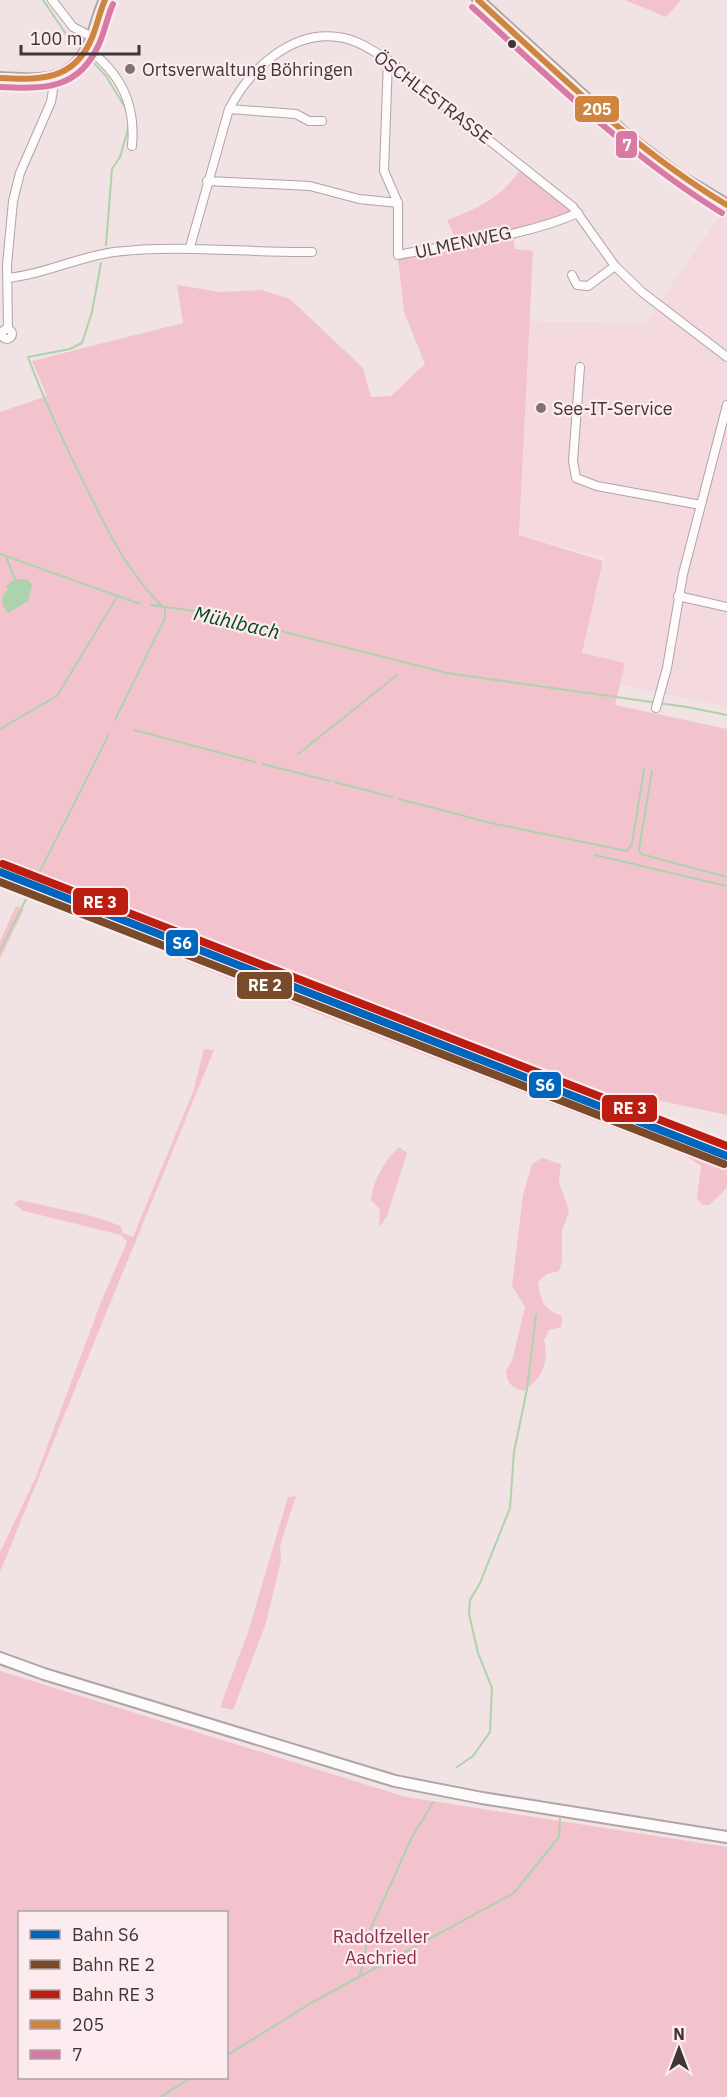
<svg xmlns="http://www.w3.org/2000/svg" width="727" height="2097" font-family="'IBM Plex Sans',sans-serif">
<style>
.built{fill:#f4d9de}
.green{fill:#f2c3cc;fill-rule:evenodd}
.water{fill:#acd3ab}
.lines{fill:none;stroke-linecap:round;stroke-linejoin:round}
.stream{stroke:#acd3ab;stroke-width:2}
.minor-casing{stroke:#b0a4a6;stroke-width:10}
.tertiary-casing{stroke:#b0a4a6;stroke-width:14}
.secondary-casing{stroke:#b0a4a6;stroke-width:14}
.minor{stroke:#fdfbfb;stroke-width:8}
.tertiary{stroke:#fdfbfb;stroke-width:10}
.secondary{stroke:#fdfbfb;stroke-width:10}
.bus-1-casing{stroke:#fdecef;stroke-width:10}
.bus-2-casing{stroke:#fdecef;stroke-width:10}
.bus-1{stroke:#cd853f;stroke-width:6}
.bus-2{stroke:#d77aa4;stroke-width:6}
.rail-1-casing{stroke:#fdecef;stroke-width:12}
.rail-2-casing{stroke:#fdecef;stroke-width:12}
.rail-3-casing{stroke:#fdecef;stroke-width:12}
.rail-1{stroke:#0065bd;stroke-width:8}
.rail-2{stroke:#7a4b2a;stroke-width:8}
.rail-3{stroke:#bb1e10;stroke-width:8}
.bus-dot{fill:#403537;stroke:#fdecef;stroke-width:2}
.poi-dot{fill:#7e7274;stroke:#fdecef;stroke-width:2}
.labels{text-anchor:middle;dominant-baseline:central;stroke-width:4.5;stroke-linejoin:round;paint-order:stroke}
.poi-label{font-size:18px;fill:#403537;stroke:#fdecef;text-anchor:start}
.street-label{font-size:18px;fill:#403537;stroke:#fdecef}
.park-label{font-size:18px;fill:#8e2c4a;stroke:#fdecef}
.water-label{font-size:20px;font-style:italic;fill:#034a14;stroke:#fdecef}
.line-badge{stroke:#fdecef;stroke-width:2}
.badge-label{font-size:16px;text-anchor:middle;font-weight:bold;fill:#fff}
</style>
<rect width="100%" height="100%" fill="#f1e2e4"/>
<!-- built -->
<path class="built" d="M727,205V707L621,684L624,663L582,653L605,558L520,535L529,321L645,324Z"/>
<!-- green -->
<path class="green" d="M625,0H681L666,17Z
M523,167L578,213L518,231L494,230L456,240L447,220C483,206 499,199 523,167Z
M513,235L515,249L533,251L519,535L603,561L582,653L625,663L615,705L727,729V1115L629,1094L632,1110L0,863V412L47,396L32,361L183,323L177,285L220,292L261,290L290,299L363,368L371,397L391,396L425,364L404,312L398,259Z
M16,906L24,909L0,959V941Z
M179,951L727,1166V1188L709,1205H703L697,1199L701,1166L686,1156L242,984L177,958L176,952Z
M204,1049L214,1050L0,1572V1552L35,1479L101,1302L127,1242L121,1235L24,1211L14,1204L19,1200L92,1216L121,1226L123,1233L133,1237L193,1092Z
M399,1147L407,1153L387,1216L379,1228L380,1209L371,1200C373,1181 385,1160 399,1147Z
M542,1158L561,1164L559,1182L569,1211L562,1231V1261L559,1271L547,1274L538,1282C541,1301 543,1310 562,1316L561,1327L549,1330L544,1340C549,1362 543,1377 524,1391C512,1388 507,1384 506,1371L512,1361L525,1307L512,1286L523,1195L532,1164Z
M296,1496L280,1545L281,1560L266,1623L233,1710L220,1707L248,1632L288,1497Z
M0,1671L406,1797L727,1847V2097H0ZM20,1912H226V2078H20Z"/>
<!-- water -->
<path class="water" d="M15,579L28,580L32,585L28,601L8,613L3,606L2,597L8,590L6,586Z"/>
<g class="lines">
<!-- stream -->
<path class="stream" d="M43,0L66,34
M94,63L106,76L126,109
M106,245L112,169L120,157L129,126
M101,263L92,312L82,343L70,349L28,357C47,409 71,458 96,507C114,543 133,578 162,606
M0,554L140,604
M6,557L15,579
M151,605L209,613L447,673L687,707L727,715
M115,720L165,618V608
M0,729L57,696L118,595
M134,730L255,762
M298,754L397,675
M263,764L330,781
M652,771L639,849L641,854L727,877
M335,782L392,797
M399,799L491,823L627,851L632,844L644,769
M595,855L727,886
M0,951L109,734
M457,1767L473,1756L490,1732L492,1688L478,1653L469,1614L470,1600L480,1583L510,1508L514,1452L527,1389L536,1315
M360,1975L370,1930L411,1839L433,1802
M226,2056L311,2003L514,1893L559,1837L560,1819
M160,2097L191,2078"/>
<!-- minor casing -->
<g class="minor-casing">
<path id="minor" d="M52,0L73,27L92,37
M87,48C121,74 136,104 132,146
M388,60L384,171L398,203V255C457,243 523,237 578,213
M229,109L296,114L309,121H322
M207,181L310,186L359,199L398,203
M190,247L229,109C249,71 290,30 338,37C356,39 372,50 388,60L573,207L615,266L642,292L727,357
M572,275L577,285L588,286L615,266
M7,278C43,275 77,257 114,252C180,244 245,253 312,252
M8,328L7,265L13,201L20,173L51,102L55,78
M2 334a5 5 0 1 1 10 0a5 5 0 1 1-10 0Z
M580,367L573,461L576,478L597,486L701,505
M678,596L727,607
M656,708L667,668L683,574L727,405"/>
</g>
<!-- tertiary casing -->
<g class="tertiary-casing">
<path id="tertiary" d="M478,0L626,135L679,176L727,205
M0,78C41,80 73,85 91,40C96,27 99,12 105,0"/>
</g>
<!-- secondary casing -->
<g class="secondary-casing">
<path id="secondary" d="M0,1658L44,1674L395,1781L482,1798L727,1837"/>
</g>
<!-- minor -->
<use href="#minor" class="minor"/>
<!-- tertiary -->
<use href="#tertiary" class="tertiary"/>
<!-- secondary -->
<use href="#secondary" class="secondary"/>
<!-- bus-1 casing -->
<g class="bus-1-casing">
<path id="bus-1" d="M478,0C558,73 633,149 727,205
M0,78C39,80 73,81 91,40C97,27 99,13 105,0"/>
</g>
<!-- bus-2 casing -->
<g class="bus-2-casing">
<path id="bus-2" d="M472,7C552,80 629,156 722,213
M0,87C44,89 79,90 99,44C105,31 107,17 113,4"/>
</g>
<!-- bus-1 -->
<use href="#bus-1" class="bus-1"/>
<!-- bus-2 -->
<use href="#bus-2" class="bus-2"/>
<!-- rail-1 casing -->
<g class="rail-1-casing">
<path id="rail-1" d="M0,872L727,1156"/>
</g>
<!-- rail-2 casing -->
<g class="rail-2-casing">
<path id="rail-2" d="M0,882L724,1164"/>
</g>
<!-- rail-3 casing -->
<g class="rail-3-casing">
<path id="rail-3" d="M3,864L727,1146"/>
</g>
<!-- rail-1 -->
<use href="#rail-1" class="rail-1"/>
<!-- rail-2 -->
<use href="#rail-2" class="rail-2"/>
<!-- rail-3 -->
<use href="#rail-3" class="rail-3"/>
</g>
<!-- markers -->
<circle class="bus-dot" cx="512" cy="44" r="5"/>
<g class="poi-dot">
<circle cx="130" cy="69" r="6"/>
<circle cx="541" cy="408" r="6"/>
</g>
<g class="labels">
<!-- poi labels -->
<g class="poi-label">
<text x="142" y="69">Ortsverwaltung Böhringen</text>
<text x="553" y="408">See-IT-Service</text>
</g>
<!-- street labels -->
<g class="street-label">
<text transform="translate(433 97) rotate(37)">ÖSCHLESTRASSE</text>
<text transform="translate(463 242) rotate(-12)">ULMENWEG</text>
</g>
<!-- park labels -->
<g class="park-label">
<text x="381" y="1936">Radolfzeller<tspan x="381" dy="21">Aachried</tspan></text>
</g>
<!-- water labels -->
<g class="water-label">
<text transform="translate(237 622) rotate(13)">Mühlbach</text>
</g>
</g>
<g class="line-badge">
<rect x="574" y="95" width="46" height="28" rx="6" fill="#cd853f"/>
<rect x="615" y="130" width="23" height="29" rx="6" fill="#d77aa4"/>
<rect x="72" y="887" width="57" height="29" rx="6" fill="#bb1e10"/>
<rect x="165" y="929" width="34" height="28" rx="6" fill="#0065bd"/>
<rect x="236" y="971" width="57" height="29" rx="6" fill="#7a4b2a"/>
<rect x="528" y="1071" width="34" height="28" rx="6" fill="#0065bd"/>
<rect x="601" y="1094" width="57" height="29" rx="6" fill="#bb1e10"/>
</g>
<g class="badge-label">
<text x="597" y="115">205</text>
<text x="627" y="151">7</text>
<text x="100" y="908">RE 3</text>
<text x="182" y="949">S6</text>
<text x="265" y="991">RE 2</text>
<text x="545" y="1091">S6</text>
<text x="630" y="1114">RE 3</text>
</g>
<!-- legend -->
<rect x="18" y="1911" width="210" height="168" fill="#fdecef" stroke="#b1a3a5" stroke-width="1.5"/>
<rect x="30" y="1930" width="30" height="9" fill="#0065bd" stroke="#b1a3a5" stroke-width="1.5"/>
<text x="72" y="1941" font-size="18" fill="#403537">Bahn S6</text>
<rect x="30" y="1960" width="30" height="9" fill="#7a4b2a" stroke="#b1a3a5" stroke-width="1.5"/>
<text x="72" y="1971" font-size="18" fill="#403537">Bahn RE 2</text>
<rect x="30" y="1990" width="30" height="9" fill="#bb1e10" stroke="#b1a3a5" stroke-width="1.5"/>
<text x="72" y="2001" font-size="18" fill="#403537">Bahn RE 3</text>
<rect x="30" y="2020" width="30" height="9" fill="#cd853f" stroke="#b1a3a5" stroke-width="1.5"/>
<text x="72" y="2031" font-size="18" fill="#403537">205</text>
<rect x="30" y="2050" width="30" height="9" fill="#d77aa4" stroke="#b1a3a5" stroke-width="1.5"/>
<text x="72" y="2061" font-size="18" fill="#403537">7</text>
<!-- north arrow -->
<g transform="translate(679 2049)" stroke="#fdecef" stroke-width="4.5" paint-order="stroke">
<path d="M0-4.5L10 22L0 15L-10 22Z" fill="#403537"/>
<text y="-9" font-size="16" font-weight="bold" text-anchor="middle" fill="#403537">N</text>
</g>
<!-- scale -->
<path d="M21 45v9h118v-9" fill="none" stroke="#403537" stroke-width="3"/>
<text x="30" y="45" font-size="18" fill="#403537" stroke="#fdecef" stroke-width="4.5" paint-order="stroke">100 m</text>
</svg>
